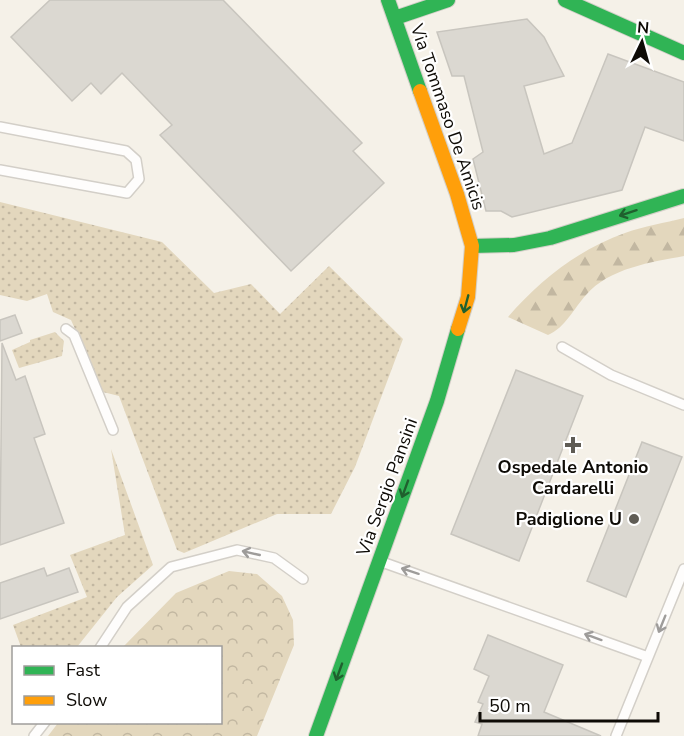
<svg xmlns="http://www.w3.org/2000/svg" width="684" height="736" font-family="'Nunito Sans',sans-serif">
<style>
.grass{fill:url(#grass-dots)}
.forest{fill:url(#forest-firs)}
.park{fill:url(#park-crowns)}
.building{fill:#dbd8d1;stroke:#c8c5be;stroke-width:1.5}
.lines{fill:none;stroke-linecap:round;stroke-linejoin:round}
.lane-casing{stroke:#d3cfc8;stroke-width:12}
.fast-casing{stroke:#d3cfc8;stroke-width:16}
.slow-casing{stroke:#d3cfc8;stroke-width:16}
.lane{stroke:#fefdfc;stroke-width:9}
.fast{stroke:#30b455;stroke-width:14}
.slow{stroke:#ff9f0a;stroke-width:14}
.oneway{stroke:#1f602e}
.oneway2{stroke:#9e9c9a}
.poi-dot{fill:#5f5c55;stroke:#fff;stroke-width:2}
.labels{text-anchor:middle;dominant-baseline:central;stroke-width:4.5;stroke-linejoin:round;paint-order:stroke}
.street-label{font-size:18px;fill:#0e0b06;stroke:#fff}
.poi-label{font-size:18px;font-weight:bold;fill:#0e0b06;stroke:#fff}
</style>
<defs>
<pattern id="grass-dots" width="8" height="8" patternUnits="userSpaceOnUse" patternTransform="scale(1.5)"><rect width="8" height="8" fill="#e3d7bd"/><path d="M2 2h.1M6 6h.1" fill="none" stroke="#c2b7a1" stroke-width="1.8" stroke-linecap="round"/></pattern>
<pattern id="forest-firs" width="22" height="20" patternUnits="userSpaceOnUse" patternTransform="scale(1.5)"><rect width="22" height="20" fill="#e3d7bd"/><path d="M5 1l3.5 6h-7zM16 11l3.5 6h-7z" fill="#c2b7a1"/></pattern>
<pattern id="park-crowns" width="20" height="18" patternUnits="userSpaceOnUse" patternTransform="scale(1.5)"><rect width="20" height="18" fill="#e3d7bd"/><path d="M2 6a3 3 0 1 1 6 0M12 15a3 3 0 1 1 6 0" fill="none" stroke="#c2b7a1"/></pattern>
</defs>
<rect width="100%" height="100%" fill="#f5f1e8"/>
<!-- grass -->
<path class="grass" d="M0,202L162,242L214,293L251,284L280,314L329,266L403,339L355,467L331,514H277L184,553L177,550L119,396L103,392L71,320L53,312L47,294L27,301L0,295Z
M55,332L64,341L62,356L19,368L12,350L30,342V340Z
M111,449L153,565L117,597L77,647H21L13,625L87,597L70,555L125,535Z"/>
<!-- forest -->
<path class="forest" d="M684,218V256C652,262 609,268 586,295C574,308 565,328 548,335L508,317C539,281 579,249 625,233C644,226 665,223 684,218Z"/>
<!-- park -->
<path class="park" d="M229,571L257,574L282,596L293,620L294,645L257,736H48L58,723L220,722V648L123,647L176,593Z"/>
<!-- building -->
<path class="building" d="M50,0H223L362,143L353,151L384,183L291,271L160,135L172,125L122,73L101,94L91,83L72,101L11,37Z
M527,19L544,37L564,76L524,86L544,154L572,143L608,54L684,82V141L645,127L622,190L512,217L501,211H486L473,159L483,152L464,76H452L437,32Z
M15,315L22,333L0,341V320Z
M2,343L16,380L25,376L45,434L34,438L64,523L0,545Z
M516,370L583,396L519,561L451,534Z
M642,442L682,457L626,597L587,581Z
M44,568L47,576L69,568L78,592L0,619V583Z
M488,635L563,665L544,712L601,736H478L482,724L475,722L483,704L478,702L489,676L474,669Z"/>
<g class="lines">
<!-- lane casing -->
<g class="lane-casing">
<path id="lane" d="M0,127L126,151L136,160L139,179L127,193L0,170
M66,329L74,335L113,430
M562,347L611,375L684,405
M382,562L648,657
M100,648L127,607L171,567L237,550L274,558L303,579
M34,736L45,722
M616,736L684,569"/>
</g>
<!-- fast casing -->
<g class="fast-casing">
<path id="fast" d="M388,0L420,91
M565,0L684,53
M395,18L448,0
M472,246L514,245L550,238L684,196
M316,736L437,401L458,329"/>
</g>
<!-- slow casing -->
<g class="slow-casing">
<path id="slow" d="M420,91L457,194L472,246L468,297L458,329"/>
</g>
<!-- lane -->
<use href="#lane" class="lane"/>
<!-- fast -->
<use href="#fast" class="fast"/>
<!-- slow -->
<use href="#slow" class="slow"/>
</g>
<!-- one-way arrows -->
<defs><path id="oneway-shaft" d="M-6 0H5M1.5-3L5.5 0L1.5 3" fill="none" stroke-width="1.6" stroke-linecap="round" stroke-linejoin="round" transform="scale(1.5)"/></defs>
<g class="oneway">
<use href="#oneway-shaft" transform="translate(628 213) rotate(162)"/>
<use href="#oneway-shaft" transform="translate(466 304) rotate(105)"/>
<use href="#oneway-shaft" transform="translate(405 489) rotate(110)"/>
<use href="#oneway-shaft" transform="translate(339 672) rotate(110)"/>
</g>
<g class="oneway2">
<use href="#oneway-shaft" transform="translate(251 553) rotate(-167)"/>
<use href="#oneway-shaft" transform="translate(410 571) rotate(-162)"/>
<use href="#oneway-shaft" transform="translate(662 624) rotate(112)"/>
<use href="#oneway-shaft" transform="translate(593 637) rotate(-160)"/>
</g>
<!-- markers -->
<g class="poi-dot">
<path d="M570 436h6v6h6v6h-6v6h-6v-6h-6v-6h6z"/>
<circle cx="634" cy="519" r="6"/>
</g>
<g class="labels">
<!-- street labels -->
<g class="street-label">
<text transform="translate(448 117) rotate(71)">Via Tommaso De Amicis</text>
<text transform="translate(387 487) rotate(-70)">Via Sergio Pansini</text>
</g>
<!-- poi labels -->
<g class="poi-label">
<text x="573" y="467">Ospedale Antonio<tspan x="573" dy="21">Cardarelli</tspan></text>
<text x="622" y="519" text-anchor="end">Padiglione U</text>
</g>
</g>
<!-- legend -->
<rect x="12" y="646" width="210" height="78" fill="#ffffff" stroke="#9f9d9b" stroke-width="1.5"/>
<rect x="24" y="666" width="30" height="9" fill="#30b455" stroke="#9f9d9b" stroke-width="1.5"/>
<text x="66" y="676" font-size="18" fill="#0e0b06">Fast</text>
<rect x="24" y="696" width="30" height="9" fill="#ff9f0a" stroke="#9f9d9b" stroke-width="1.5"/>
<text x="66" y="706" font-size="18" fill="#0e0b06">Slow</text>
<!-- north arrow -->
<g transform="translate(642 42) rotate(5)" stroke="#ffffff" stroke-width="4.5" paint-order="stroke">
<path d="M0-4.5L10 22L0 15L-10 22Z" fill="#0e0b06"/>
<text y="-9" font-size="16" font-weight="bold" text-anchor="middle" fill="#0e0b06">N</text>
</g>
<!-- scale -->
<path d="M480 712v9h178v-9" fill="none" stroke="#0e0b06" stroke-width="3"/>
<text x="489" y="712" font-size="18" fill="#0e0b06" stroke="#ffffff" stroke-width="4.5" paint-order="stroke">50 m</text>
</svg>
